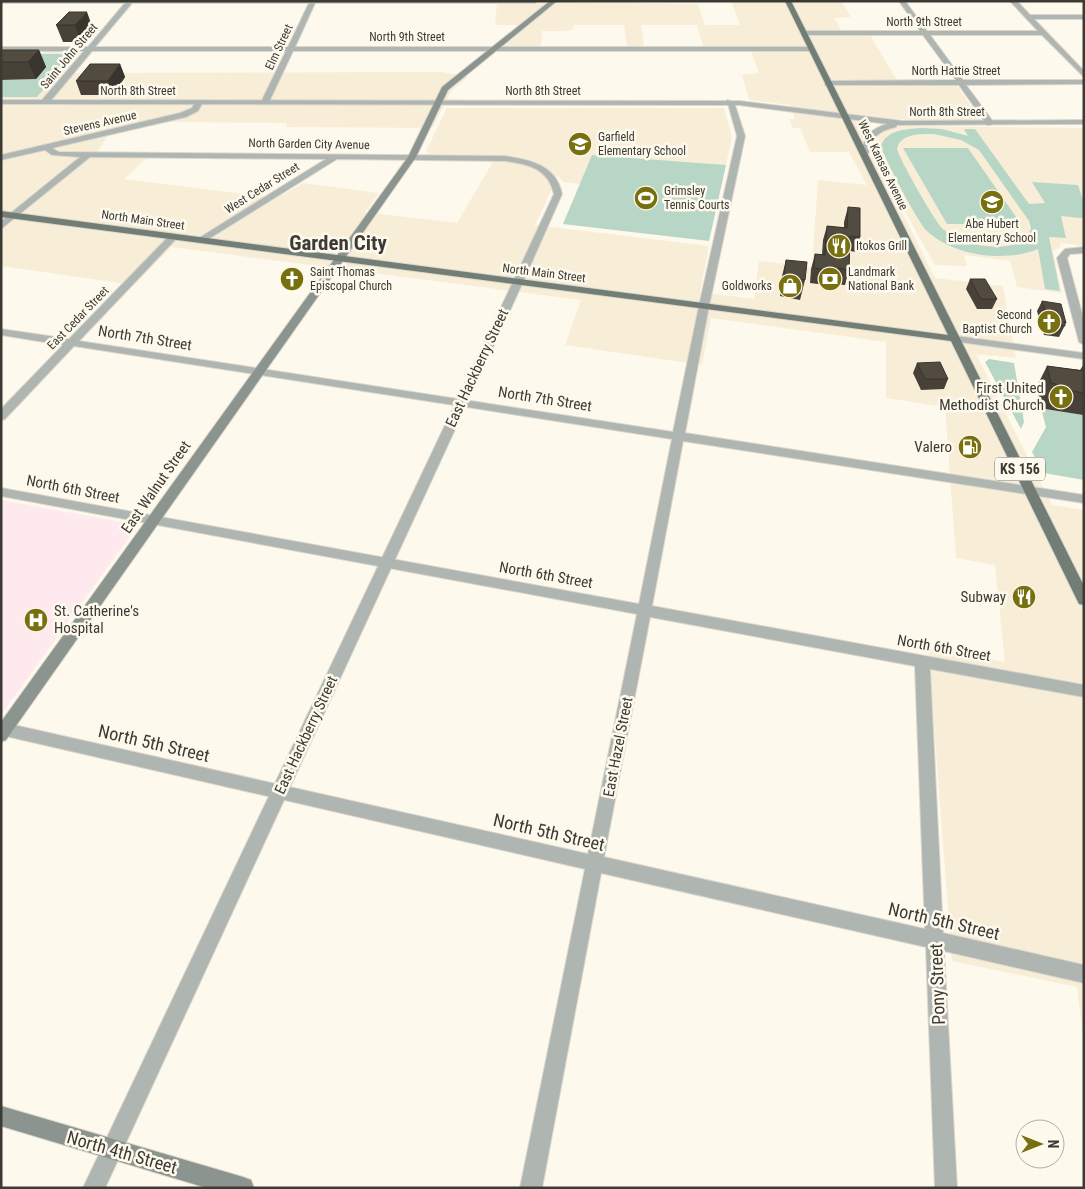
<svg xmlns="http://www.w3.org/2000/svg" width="1085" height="1189" font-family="'Roboto Condensed',sans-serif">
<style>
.built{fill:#f8eed8}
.medical{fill:#fee9ee}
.green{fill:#b8d6c5;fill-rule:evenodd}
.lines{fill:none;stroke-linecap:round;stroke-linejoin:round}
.minor-casing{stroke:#dbd7cc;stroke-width:2}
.tertiary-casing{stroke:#dbd7cc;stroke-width:2}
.secondary-casing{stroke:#dbd7cc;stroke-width:2}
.primary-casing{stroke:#dbd7cc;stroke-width:2}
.minor{fill:#afb5b1;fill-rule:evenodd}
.tertiary{fill:#afb5b1;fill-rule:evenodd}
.secondary{fill:#8b948e;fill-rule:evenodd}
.primary{fill:#717d75;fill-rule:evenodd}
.wall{fill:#474137}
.shaded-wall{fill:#39352d}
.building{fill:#524c40;stroke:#39352d}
.labels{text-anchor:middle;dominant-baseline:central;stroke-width:5;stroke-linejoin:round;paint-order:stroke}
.far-street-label{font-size:12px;fill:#3c3a34;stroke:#fef9ed}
.far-poi-label{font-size:12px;fill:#3c3a34;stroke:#fef9ed;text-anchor:start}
.shield{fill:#fef9ed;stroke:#76736c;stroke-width:1}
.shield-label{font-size:14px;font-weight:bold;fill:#3c3a34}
.street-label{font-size:15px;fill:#3c3a34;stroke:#fef9ed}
.poi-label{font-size:15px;fill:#3c3a34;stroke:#fef9ed;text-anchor:end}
.near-street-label{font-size:18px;fill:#3c3a34;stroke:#fef9ed}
.far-town-label{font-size:21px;font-weight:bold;fill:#3c3a34;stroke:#fef9ed}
</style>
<rect width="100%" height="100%" fill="#fef9ed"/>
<!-- built -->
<path class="built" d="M506,1L698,4L705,25H740L731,1H841L851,17L834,18L841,30H859L870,35L897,80H953L981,120H909L854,114L873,153L871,144L876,133L898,126L1084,128V246L1060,243L1061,247L1053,251L1062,293L1017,287L1010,261L964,255L967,266L935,265L879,166L935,278L1003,286L1016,358L976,354L1052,505L1084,510V1042L1077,987L952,961L928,648L1005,662L995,565L956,558L945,407L886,398V342L711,318L702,365L565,345L581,300L171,247L134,285L1,266V52H81L63,73L442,72L468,77L452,90L432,128L286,127L287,123L164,122L109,134L98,151L91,156L147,158L124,179L261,196L282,195L303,183L379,193L365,212L457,223L497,155L432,154L426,151L447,108H724L732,137L726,165L592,155L580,184L563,182L558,176L535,225L709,246L700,292L754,299L759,261L812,267L818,180L867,185L849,152H810L800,128H793L789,119H795L790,105L749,100L742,75L759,73L749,46H703L697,25H641L644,46H627L624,25H574L573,29L566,31H542L541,46H504L528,25H495L497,3H505Z"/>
<!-- medical -->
<path class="medical" d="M1,500L138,525L1,715Z"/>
<!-- green -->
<path class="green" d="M21,54H74L37,97H1V80L35,79Z
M923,128L942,129L968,136L964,129H975L1029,204L1045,203L1032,182L1078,185L1084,204V217L1081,218L1061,216L1066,238L1049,237L1060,291L1045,289L1038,249C1005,263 952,256 926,230C917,220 885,160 881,146C886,129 909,129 923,128ZM934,134L961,140L979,150L1029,221L1031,228L1027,238C1006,254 963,246 943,229C935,222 900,160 897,149C900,133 922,134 934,134Z
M903,148H968L1021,224H947Z
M592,155L726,165L709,241L563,224Z
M989,359L1014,363L1024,422L1021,429L985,362Z
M1040,404H1044L1045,409L1083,415L1084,480L1044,473L1032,452L1046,427Z"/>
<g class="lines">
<!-- minor casing -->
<g class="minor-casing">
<path id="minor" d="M1,1H538L535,3H315L295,47H812L815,49L812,51H293L269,102L265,104L261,102L286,51H92L48,104H45L41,102L42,100L84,51H1V47H88L125,3H1ZM132,3H309L288,47H95Z
M899,1H905L927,31H1038L1010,1H1017L1030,15H1084V19H1034L1084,71V77L1042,35H930L963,80H1084V84L966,85L994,123L990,125H987L959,85H825V81H828L956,80L923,35H804L801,33L804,31H920Z
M196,100L203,102L198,111L186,117L52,148L59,152L505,156C531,160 556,165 562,194L523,282L518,285L513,282L554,194C548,168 528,164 505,161L337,159L202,243L199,242V238L326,159L90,157L1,229V221L80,157L52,155L45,150L1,160V155L180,113L192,108Z
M727,100L734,102L745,136L709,306L685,433L1084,495V503L683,441L652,606L1084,685V697L930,669L943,933L1084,965V983L944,951L957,1188H935L926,947L601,873L542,1188H520L585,869L1,735V725L5,723L588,854L637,614L1,496V488L639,604L672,439L74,346L5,419L1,420V409L63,345L1,335V329L69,339L170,235L173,234L178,237L176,239L79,341L673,432L699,306L737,136ZM650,617L915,666L925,929L604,857Z
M1084,247V253L1070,254L1067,258L1084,321V345L1079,342L1057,258L1065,249Z"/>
</g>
<!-- tertiary casing -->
<g class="tertiary-casing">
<path id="tertiary" d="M1,100L739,101L903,121L1084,120V124L897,125L896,127C863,134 876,152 864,157L860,155C864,138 870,128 888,124L739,105L1,104Z
M518,279L523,282L105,1188H83L513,282Z
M956,336L1084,353V359L952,341L951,339Z"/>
</g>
<!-- secondary casing -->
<g class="secondary-casing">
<path id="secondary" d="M550,1H557L448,90L416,157L6,740L1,742V722L408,157L442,87Z
M1,1106L243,1177L251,1180L254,1188H207L1,1126Z"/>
</g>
<!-- primary casing -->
<g class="primary-casing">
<path id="primary" d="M785,1H791L1084,586V605L1079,604L1077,600L951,341L1,217V211L948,335Z"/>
</g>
<!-- minor -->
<use href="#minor" class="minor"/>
<!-- tertiary -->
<use href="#tertiary" class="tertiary"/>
<!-- secondary -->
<use href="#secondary" class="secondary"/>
<!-- primary -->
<use href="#primary" class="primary"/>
</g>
<!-- wall -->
<path class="wall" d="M69,12L93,29L81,42H63L56,25Z
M1,50H39L46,67L36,79L1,80Z
M120,64L125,77L113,95H81L76,81Z
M848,207L860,237L856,252L850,251L849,270L845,285L834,284L833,286L810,283L811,269L815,254H822L823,240L827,226L844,228V222Z
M786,260L805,280L800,300L780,296L781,280Z
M970,279L997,299L992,309H977L966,289Z
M1042,301L1066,323L1059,337L1044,335L1037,311Z
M917,363L948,379L944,389L921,390L913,373Z
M1084,364V419L1083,415L1045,409L1044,404H1040L1037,386L1047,366L1080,370Z"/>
<!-- shaded-wall -->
<path class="shaded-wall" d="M87,12L93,29L81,42L75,25Z
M39,50L46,67L36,79L28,62Z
M120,64L125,77L113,95L108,81Z"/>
<!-- building -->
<path class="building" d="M69,12H87L75,25H56Z
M1,50H39L28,62H1Z
M90,64H120L108,81H76Z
M848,207L860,208V237L850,236L849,270L838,268L837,271L814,268L815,254L825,255L827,226L847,228Z
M786,260L807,262L805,280L784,276Z
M970,279H985L997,299H981Z
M1042,301L1061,304L1066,323L1064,322L1065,326L1050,325Z
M940,362L948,379H925L917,363Z
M1047,366L1084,371V393L1057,388L1056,384L1051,383Z"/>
<!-- icons -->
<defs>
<g id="school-disc" transform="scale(1.25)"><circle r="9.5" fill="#78700f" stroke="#fef9ed"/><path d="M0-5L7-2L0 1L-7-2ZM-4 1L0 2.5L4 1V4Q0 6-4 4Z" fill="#fff"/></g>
<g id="stadium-disc" transform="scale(1.25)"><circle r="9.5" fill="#78700f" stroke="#fef9ed"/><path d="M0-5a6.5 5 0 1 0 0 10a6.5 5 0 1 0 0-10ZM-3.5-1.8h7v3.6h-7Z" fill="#fff"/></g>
<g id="restaurant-disc" transform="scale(1.25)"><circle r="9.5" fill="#78700f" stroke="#fef9ed"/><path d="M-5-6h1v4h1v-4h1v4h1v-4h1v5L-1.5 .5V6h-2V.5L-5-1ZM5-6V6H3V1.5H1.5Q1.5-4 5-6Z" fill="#fff"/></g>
<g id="church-disc" transform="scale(1.25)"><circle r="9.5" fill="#78700f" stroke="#fef9ed"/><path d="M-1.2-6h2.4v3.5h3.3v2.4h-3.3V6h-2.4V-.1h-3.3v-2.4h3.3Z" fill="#fff"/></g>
<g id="bank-disc" transform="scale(1.25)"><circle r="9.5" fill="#78700f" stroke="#fef9ed"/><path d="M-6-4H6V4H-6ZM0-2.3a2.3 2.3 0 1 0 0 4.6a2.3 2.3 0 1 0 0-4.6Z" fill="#fff"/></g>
<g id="shop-disc" transform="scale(1.25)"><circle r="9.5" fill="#78700f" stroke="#fef9ed"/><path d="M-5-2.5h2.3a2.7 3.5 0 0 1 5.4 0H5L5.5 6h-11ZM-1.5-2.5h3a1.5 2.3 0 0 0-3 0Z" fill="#fff"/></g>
<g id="fuel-disc" transform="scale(1.25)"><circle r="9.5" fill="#78700f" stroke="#fef9ed"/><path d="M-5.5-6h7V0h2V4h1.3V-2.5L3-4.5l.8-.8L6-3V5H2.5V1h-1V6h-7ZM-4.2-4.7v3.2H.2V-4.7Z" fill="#fff"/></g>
<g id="hospital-disc" transform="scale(1.25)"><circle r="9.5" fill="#78700f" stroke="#fef9ed"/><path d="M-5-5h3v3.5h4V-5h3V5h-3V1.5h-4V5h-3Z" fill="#fff"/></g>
</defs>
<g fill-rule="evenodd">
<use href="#school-disc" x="580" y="144"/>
<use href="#stadium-disc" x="646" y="198"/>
<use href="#school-disc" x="992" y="202"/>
<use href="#restaurant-disc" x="839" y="246"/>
<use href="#church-disc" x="292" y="279"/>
<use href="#bank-disc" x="830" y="279"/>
<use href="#shop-disc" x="790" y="286"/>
<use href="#church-disc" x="1049" y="322"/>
<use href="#church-disc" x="1061" y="397"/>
<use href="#fuel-disc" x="970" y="447"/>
<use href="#restaurant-disc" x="1024" y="597"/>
<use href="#hospital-disc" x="36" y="620"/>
</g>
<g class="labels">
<!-- far-street labels -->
<g class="far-street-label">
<text x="924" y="22">North 9th Street</text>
<text x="407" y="37">North 9th Street</text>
<text transform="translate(279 47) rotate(-65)">Elm Street</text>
<text transform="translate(69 56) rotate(-50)">Saint John Street</text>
<text x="956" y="71">North Hattie Street</text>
<text x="138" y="91">North 8th Street</text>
<text x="543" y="91">North 8th Street</text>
<text x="947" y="112">North 8th Street</text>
<text transform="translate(100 123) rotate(-13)">Stevens Avenue</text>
<text transform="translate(309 144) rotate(1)">North Garden City Avenue</text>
<text transform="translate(883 165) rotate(64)">West Kansas Avenue</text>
<text transform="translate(262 188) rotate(-32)">West Cedar Street</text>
<text transform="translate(143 220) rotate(8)">North Main Street</text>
<text transform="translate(544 273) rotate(7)">North Main Street</text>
<text transform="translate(78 318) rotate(-46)">East Cedar Street</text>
</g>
<!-- far-poi labels -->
<g class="far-poi-label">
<text x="598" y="137">Garfield<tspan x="598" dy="14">Elementary School</tspan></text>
<text x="664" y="191">Grimsley<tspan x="664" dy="14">Tennis Courts</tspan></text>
<text x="992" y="224" text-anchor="middle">Abe Hubert<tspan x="992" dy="14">Elementary School</tspan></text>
<text x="856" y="246">Itokos Grill</text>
<text x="310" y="272">Saint Thomas<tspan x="310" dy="14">Episcopal Church</tspan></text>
<text x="848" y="272">Landmark<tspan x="848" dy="14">National Bank</tspan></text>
<text x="772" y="286" text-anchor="end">Goldworks</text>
<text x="1032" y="315" text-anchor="end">Second<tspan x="1032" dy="14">Baptist Church</tspan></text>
</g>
<!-- shield labels -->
<rect class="shield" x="995" y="457.5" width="50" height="23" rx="4"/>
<g class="shield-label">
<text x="1020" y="469">KS 156</text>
</g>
<!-- street labels -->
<g class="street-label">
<text transform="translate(145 338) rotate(9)">North 7th Street</text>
<text transform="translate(477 368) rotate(-65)">East Hackberry Street</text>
<text transform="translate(545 399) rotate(9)">North 7th Street</text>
<text transform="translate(156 487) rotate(-55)">East Walnut Street</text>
<text transform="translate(73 489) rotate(11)">North 6th Street</text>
<text transform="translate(546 575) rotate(10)">North 6th Street</text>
<text transform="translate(944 648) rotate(10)">North 6th Street</text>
<text transform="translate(306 735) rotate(-65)">East Hackberry Street</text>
<text transform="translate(618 747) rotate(-79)">East Hazel Street</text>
</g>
<!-- poi labels -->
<g class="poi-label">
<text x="1044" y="388">First United<tspan x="1044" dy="17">Methodist Church</tspan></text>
<text x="952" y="447">Valero</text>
<text x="1006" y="597">Subway</text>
<text x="54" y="611" text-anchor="start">St. Catherine's<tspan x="54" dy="17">Hospital</tspan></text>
</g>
<!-- near-street labels -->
<g class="near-street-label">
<text transform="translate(154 743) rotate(13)">North 5th Street</text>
<text transform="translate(549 832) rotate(13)">North 5th Street</text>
<text transform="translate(944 921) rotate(13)">North 5th Street</text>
<text transform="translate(937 984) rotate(-92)">Pony Street</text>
<text transform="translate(122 1152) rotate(16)">North 4th Street</text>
</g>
<!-- far-town labels -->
<g class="far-town-label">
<text x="338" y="243">Garden City</text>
</g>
</g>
<!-- border -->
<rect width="1085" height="1189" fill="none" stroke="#3c3a34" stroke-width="5"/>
<!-- north arrow -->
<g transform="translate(1040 1144) rotate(90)"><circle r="24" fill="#fef9ed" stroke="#b0ada3"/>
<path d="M0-4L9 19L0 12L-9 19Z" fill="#78700f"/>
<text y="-8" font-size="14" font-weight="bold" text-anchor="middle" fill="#3c3a34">N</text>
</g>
</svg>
